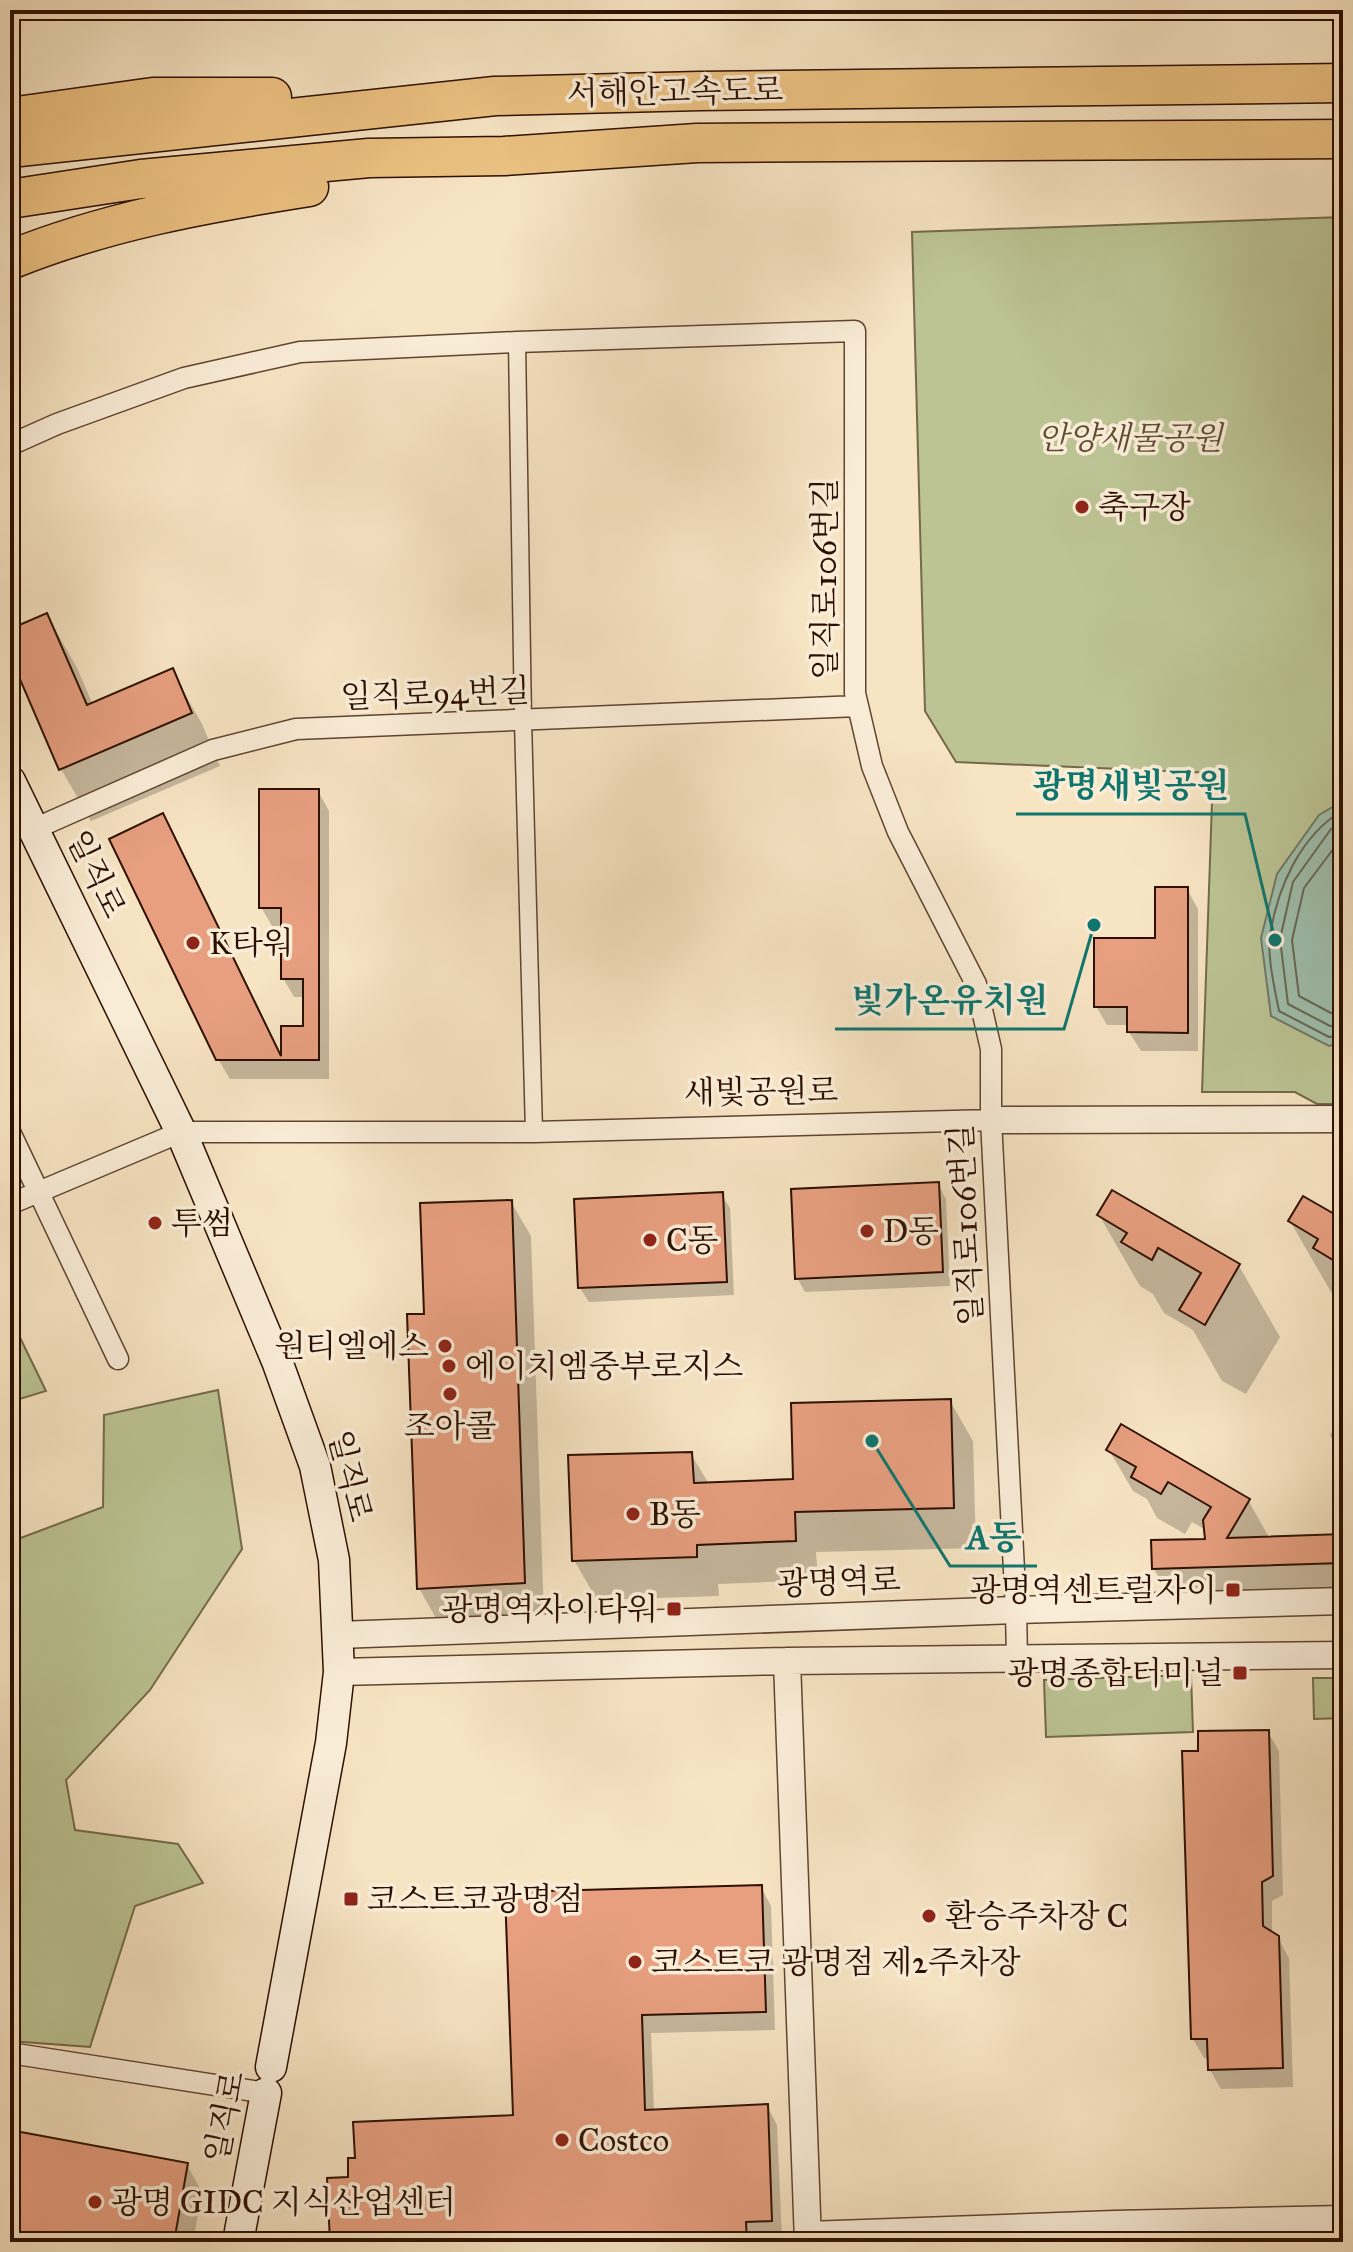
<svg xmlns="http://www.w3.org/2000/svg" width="1353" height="2252" font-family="'IM FELL Great Primer','Noto Serif KR',serif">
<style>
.green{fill:#bcc494;stroke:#746a4a;stroke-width:2}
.water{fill:#9ebfad;stroke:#717968;stroke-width:2}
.shadow{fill:#0003}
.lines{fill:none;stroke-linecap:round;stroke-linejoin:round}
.shore{stroke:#666756;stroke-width:2}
.building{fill:#e79f80;stroke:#2d0f00;stroke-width:2}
.pedestrian-casing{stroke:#604431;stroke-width:19}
.minor-casing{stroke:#604431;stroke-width:23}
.tertiary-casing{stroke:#604431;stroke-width:29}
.secondary-casing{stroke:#2d0f00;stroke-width:33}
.motorway-casing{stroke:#2d0f00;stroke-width:41}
.pedestrian{stroke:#faedd8;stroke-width:16}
.minor{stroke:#faedd8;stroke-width:20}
.tertiary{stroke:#faedd8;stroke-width:26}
.secondary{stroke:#faedd8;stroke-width:30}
.motorway{stroke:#ecc282;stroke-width:38}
.poi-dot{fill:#8f2418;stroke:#faedd8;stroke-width:3}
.labels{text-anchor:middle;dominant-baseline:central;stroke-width:7;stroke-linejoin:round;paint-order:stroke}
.street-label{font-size:32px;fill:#2d0f00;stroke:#faedd8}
.park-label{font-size:32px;font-style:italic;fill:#5f4e34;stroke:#faedd8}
.poi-label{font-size:32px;fill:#2d0f00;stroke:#faedd8;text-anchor:start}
.leader{fill:none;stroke:#0f766e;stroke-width:3}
.callout-dot{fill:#0f766e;stroke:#faedd8;stroke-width:3}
.callout-label{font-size:34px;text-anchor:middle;font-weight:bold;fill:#0f766e;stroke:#faedd8;stroke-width:7;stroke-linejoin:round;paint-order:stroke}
</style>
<rect width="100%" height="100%" fill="#f7e4c3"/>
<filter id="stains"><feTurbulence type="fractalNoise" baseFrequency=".0025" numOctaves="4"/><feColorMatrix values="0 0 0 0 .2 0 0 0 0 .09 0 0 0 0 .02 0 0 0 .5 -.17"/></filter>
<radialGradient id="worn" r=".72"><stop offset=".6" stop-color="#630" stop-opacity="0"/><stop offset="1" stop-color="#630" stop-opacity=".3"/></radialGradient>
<!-- green -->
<path class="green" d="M1343,217V1104H1317L1295,1092H1202L1213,773L956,762L925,711L912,232Z
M10,1317L46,1391L10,1402Z
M218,1390L242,1549L150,1690L66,1780L75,1830L178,1844L203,1883L135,1906L90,2047L10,2041V1542L103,1507L104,1415Z
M1191,1675L1193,1732L1046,1737L1044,1680Z
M1313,1678H1343V1718L1314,1719Z"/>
<!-- water -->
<path class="water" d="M1343,801V1042L1329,1046L1271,1016L1261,938L1277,874L1319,815Z"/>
<!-- shadow -->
<path class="shadow" d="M47,615L77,668L93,705L172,671L202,724L220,766L91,821L61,769L10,651V631Z
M318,791L329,811V1079H230L218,1059L173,834L283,1060V1028H305V997H294L283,978V926H272L261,907Z
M1187,889L1198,909V1051H1141L1129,1032V1025H1107L1096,1006L1157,940Z
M938,1184L946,1199L950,1286L805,1292L797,1278Z
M721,1194L730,1208L734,1295L589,1302L580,1288Z
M511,1202L531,1236L544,1617L438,1622L419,1588L426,1315Z
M1099,1215L1239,1266L1280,1337L1246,1394L1222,1381L1193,1330L1164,1313L1153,1294L1140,1286Z
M1290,1221H1343V1299L1331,1292Z
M950,1401L973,1441L976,1548L816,1552L818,1580L718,1584L719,1596L597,1600L574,1560L691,1454L709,1484L795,1481Z
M1343,1413V1457L1330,1435Z
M1109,1450L1248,1500L1270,1539L1343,1536V1605L1178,1610L1154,1569L1207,1541L1206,1530L1192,1522L1185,1534L1157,1518L1147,1499L1133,1491Z
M1268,1732L1279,1751L1283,1895L1272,1901V1935L1278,1938L1289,1958L1293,2087L1221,2089L1210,2070L1209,2058H1204L1193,2039L1200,1753Z
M761,1887L771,1906L775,2030L651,2033L654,2111L767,2106L777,2125L782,2239L756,2242H332L350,2179L515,2117Z
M10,2132L187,2165L202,2192L193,2242H10Z"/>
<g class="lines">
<!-- shore -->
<path class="shore" d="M1343,810C1300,836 1277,888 1270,936C1267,955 1275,991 1279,1011L1329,1037L1343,1035
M1343,822L1331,829L1293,882L1280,939L1288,1004L1330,1026L1343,1025
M1343,836L1304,888L1292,940L1299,996L1331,1013H1343"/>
</g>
<!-- building -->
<path class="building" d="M47,613L87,705L173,668L192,713L59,770L10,656V629Z
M259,789H319V1060H216L109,839L163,813L281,1056V1026H303V979H281V908H259Z
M1155,887H1188V1033L1127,1032V1007H1094V938H1155Z
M939,1182L943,1272L795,1279L791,1189Z
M1112,1190L1240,1264L1205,1325L1179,1310L1201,1273L1158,1248L1152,1260L1121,1242L1127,1233L1097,1215Z
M723,1192L727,1282L578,1288L574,1199Z
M1303,1196L1343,1219V1266L1313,1248L1318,1239L1288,1221Z
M512,1200L525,1583L417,1589L407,1314H424L420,1203Z
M951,1399L954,1508L795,1512L796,1541L697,1545V1557L572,1561L568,1455L692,1452L694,1483L793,1479L791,1403Z
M1121,1424L1250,1499L1227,1538L1343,1534V1563L1152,1569L1151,1540L1205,1539L1203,1520L1211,1507L1168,1482L1161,1494L1131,1477L1136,1467L1106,1450Z
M1269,1730L1273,1876L1262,1882L1263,1926L1279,1936L1283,2068L1208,2070L1207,2039H1191L1182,1751H1198V1731Z
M762,1885L766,2012L642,2015L645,2110L768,2104L772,2221L746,2222L747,2242H330L327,2178L348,2177V2158H355L353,2122L513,2115L505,1892Z
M10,2130L188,2163L174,2242H10Z"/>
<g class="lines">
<!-- pedestrian casing -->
<g class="pedestrian-casing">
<path id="pedestrian" d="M517,342L523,721L534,1132"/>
</g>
<!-- minor casing -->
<g class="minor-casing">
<path id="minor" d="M10,445L57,424L184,378L300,352L517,342L855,331V693L872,766L898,832L976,984L991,1049V1120L1016,1610L1017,1659
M34,829L213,750L296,729L858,706
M10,1132L118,1359
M10,1204L181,1132H534L991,1120
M10,2053L266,2093"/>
</g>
<!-- tertiary casing -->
<g class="tertiary-casing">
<path id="tertiary" d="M991,1120L1343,1119
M338,1635L1016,1610L1343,1601
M787,1661L808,2242
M339,1672L787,1661L1343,1655
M808,2235L1115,2224L1343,2219"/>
</g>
<!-- secondary casing -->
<g class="secondary-casing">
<path id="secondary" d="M10,781L181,1132L277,1361L315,1466L334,1560L339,1672L331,1743L271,2067
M238,2242L266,2093"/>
</g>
<!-- motorway casing -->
<g class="motorway-casing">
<path id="motorway" d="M10,117L153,97H272
M10,148L495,96L700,91L1343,83
M10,199L141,179L369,158L504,156L697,143L1343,139
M10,260C106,221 207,203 309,187"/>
</g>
<!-- pedestrian -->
<use href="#pedestrian" class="pedestrian"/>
<!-- minor -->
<use href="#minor" class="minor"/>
<!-- tertiary -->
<use href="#tertiary" class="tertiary"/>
<!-- secondary -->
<use href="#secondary" class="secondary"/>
<!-- motorway -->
<use href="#motorway" class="motorway"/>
</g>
<!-- markers -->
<g class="poi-dot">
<circle cx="1082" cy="507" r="8"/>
<circle cx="193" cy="943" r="8"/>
<circle cx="155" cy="1223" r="8"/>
<circle cx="867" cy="1231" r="8"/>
<circle cx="650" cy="1240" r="8"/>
<circle cx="445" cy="1346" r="8"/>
<circle cx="449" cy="1366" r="8"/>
<circle cx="450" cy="1394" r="8"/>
<circle cx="633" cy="1514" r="8"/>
<rect x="1225" y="1582" width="16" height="16" rx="4"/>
<rect x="666" y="1601" width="16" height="16" rx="4"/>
<rect x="1232" y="1665" width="16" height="16" rx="4"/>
<rect x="343" y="1891" width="16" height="16" rx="4"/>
<circle cx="929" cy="1916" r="8"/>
<circle cx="635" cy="1962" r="8"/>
<circle cx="562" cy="2140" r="8"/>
<circle cx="95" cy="2202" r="8"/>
</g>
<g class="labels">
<!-- street labels -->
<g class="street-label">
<text transform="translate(675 92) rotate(-1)">서해안고속도로</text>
<text transform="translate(825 579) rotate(-90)">일직로106번길</text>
<text transform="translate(435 694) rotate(-2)">일직로94번길</text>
<text transform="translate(96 874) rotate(64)">일직로</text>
<text transform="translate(761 1092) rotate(-1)">새빛공원로</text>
<text transform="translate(966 1225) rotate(-93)">일직로106번길</text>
<text transform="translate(350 1476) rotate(76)">일직로</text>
<text transform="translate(839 1582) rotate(-2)">광명역로</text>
<text transform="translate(225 2117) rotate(-79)">일직로</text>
</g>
<!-- park labels -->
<g class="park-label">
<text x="1130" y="438">안양새물공원</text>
</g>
<!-- poi labels -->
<g class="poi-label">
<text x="1098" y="507">축구장</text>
<text x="209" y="943">K타워</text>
<text x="171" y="1223">투썸</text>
<text x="883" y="1231">D동</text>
<text x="666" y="1240">C동</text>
<text x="429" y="1346" text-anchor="end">원티엘에스</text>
<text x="465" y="1366">에이치엠중부로지스</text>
<text x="450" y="1426" text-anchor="middle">조아콜</text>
<text x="649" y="1514">B동</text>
<text x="1217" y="1590" text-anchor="end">광명역센트럴자이</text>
<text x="658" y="1609" text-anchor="end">광명역자이타워</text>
<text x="1224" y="1673" text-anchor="end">광명종합터미널</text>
<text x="367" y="1899">코스트코광명점</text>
<text x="945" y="1916">환승주차장 C</text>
<text x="651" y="1962">코스트코 광명점 제2주차장</text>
<text x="578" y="2140">Costco</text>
<text x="111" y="2202">광명 GIDC 지식산업센터</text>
</g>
</g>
<!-- callouts -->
<path class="leader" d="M1275 940L1245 814H1016M1094 925L1064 1029H835M872 1441L950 1566H1037"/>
<g class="callout-dot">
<circle cx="1275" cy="940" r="8"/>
<circle cx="1094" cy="925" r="8"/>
<circle cx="872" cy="1441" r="8"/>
</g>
<g class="callout-label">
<text x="1131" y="797">광명새빛공원</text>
<text x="950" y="1012">빛가온유치원</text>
<text x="994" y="1549">A동</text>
</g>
<!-- margin -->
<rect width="1353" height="2252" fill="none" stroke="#f7e4c3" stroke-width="40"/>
<rect x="12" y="12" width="1329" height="2228" fill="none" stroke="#2d0f00" stroke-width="4"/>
<rect x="20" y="20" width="1313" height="2212" fill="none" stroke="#2d0f00" stroke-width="2"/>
<rect width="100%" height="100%" filter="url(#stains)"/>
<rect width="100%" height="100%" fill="url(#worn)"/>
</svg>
